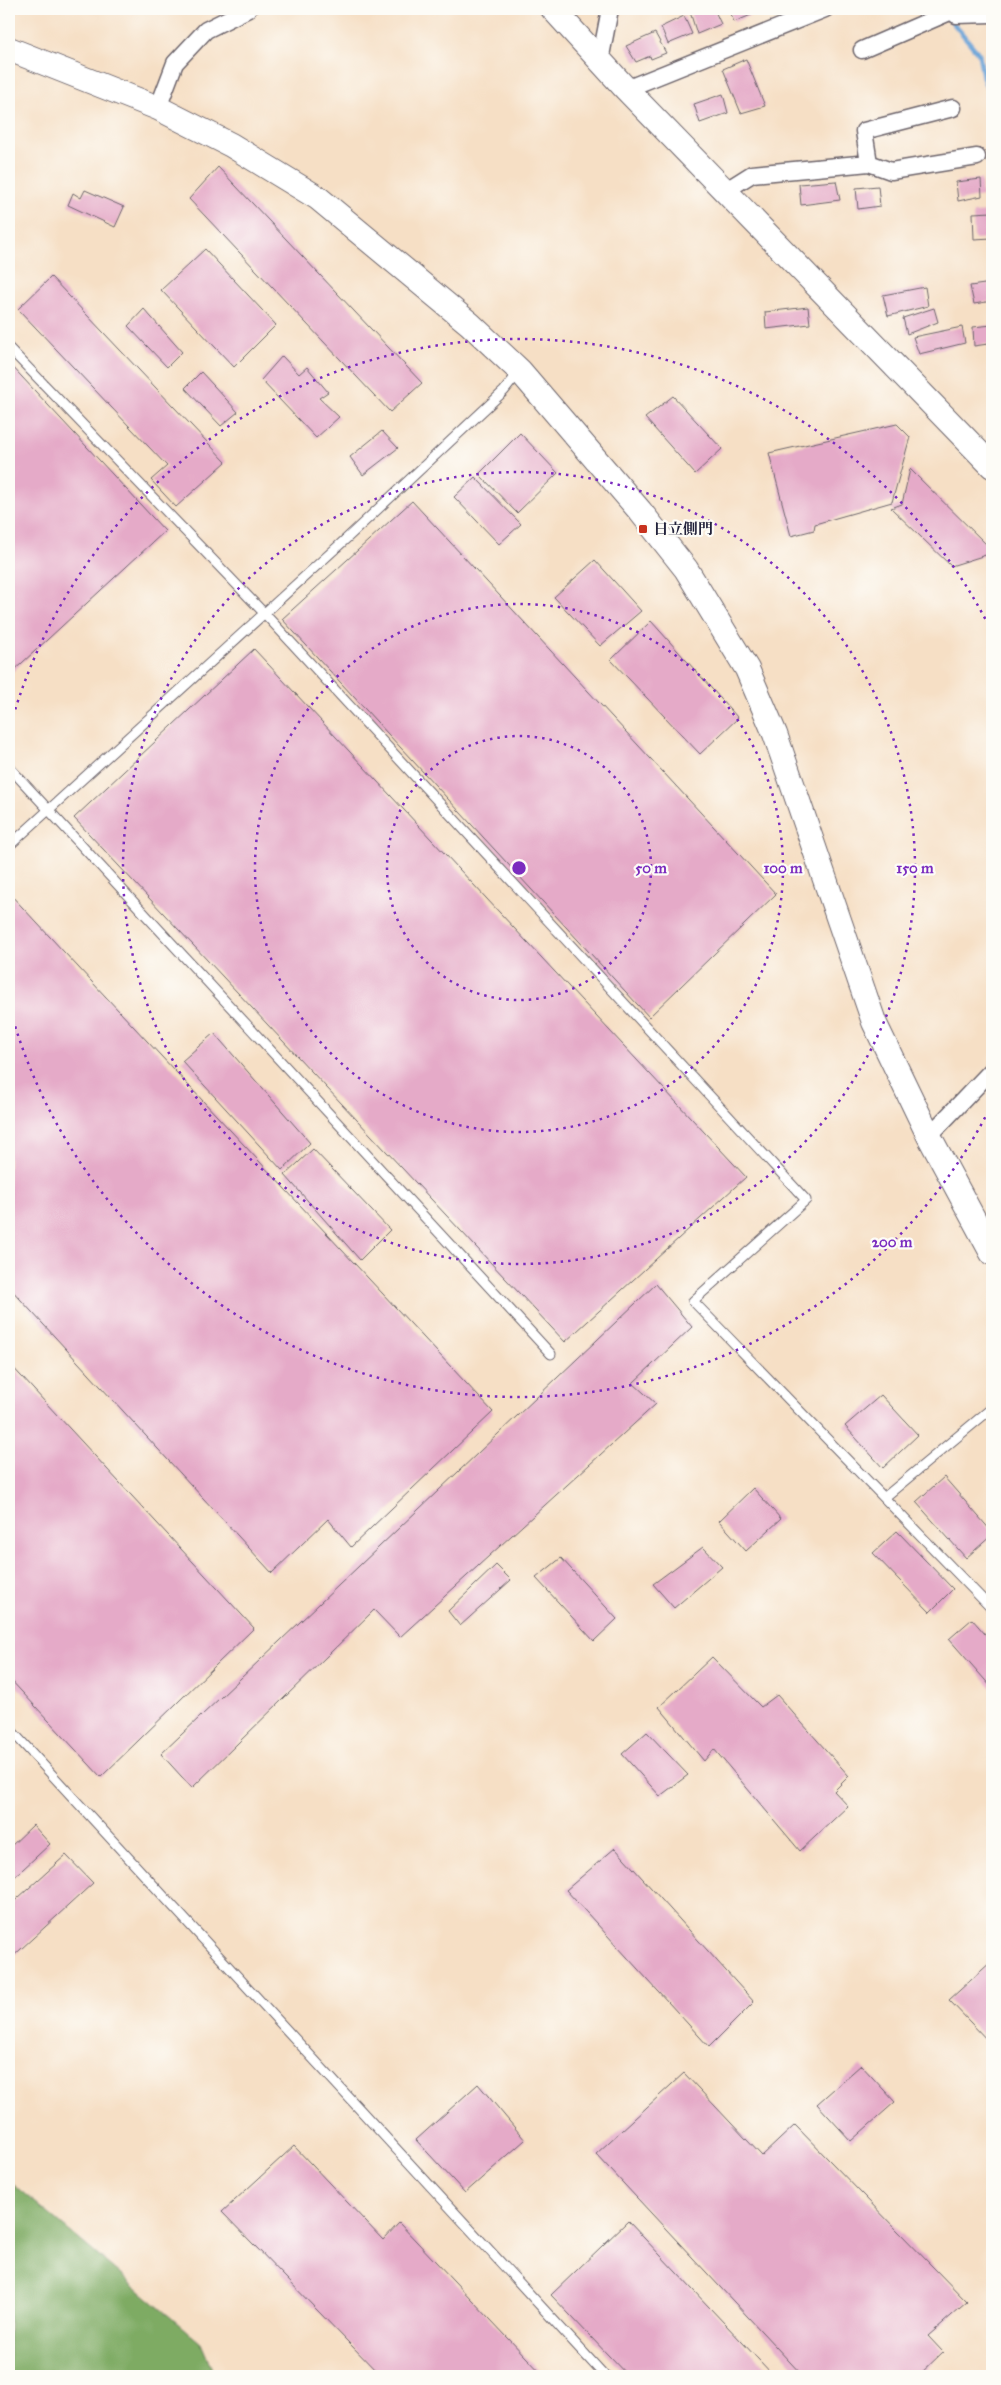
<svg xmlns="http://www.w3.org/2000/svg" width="1001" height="2385" font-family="'IM FELL Great Primer','Noto Serif JP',serif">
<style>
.forest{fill:#7eab64;stroke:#506650}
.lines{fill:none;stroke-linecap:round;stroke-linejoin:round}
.stream{stroke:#67a1d6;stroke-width:5}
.building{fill:#e5aac8}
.lane-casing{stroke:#6c646b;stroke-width:11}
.street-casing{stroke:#6c646b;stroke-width:19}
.secondary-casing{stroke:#6c646b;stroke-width:26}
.lane{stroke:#fff;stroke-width:9}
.street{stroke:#fff;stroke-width:16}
.secondary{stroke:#fff;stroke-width:24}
.ring{fill:none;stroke:#7b2cbf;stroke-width:2.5;stroke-dasharray:2.5 5}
.poi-dot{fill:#c8321e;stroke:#fdfcf7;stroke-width:2}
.labels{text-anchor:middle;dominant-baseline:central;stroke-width:4.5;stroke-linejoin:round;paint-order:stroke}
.poi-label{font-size:15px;font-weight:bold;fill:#22223b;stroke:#fdfcf7;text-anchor:start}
.centre{fill:#7b2cbf;stroke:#fdfcf7;stroke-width:2.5}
.ring-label{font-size:15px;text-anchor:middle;font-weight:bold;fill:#7b2cbf;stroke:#fdfcf7;stroke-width:4.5;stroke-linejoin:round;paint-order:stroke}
</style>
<rect width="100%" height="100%" fill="#fdfcf7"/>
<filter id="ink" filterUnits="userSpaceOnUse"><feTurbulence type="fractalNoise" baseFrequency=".02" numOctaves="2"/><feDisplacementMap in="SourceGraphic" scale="10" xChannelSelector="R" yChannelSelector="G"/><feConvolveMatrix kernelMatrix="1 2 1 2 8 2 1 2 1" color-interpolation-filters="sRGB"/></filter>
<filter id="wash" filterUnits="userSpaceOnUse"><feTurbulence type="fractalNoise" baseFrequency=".0096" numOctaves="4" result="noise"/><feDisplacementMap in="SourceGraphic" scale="20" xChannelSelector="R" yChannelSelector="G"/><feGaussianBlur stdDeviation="1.12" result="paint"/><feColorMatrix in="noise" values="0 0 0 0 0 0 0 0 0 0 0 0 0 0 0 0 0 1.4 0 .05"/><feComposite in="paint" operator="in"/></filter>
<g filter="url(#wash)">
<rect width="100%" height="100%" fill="#f6dfc5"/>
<!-- forest -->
<path class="forest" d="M9,2180L201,2343L215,2376H9Z"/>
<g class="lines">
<!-- stream -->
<path class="stream" d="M949,18L979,54L983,77L992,101"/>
</g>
<g id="blocks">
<!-- building -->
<path class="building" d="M699,9H714L721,24L697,34L690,12Z
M729,9H754L756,13L734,22Z
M684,16L692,34L668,44L661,27Z
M655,33L666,53L651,59L650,56L636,62L626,46Z
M746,59L765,106L741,113L723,69Z
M723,94L728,113L700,123L694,104Z
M218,167L422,383L390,412L189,199Z
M981,179L982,196L958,201L956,182Z
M836,181L840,200L801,205L799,184Z
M878,186L880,206L858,209L856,188Z
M85,190L124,207L115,227L68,205L73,193L81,198Z
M992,212V238L974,239L973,213Z
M205,249L276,325L234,367L161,290Z
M51,277L226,462L176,507L151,480L167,466L18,309Z
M992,283V301L974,304L970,286Z
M925,287L928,306L888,316L883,295Z
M808,307L810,324L766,329L765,312Z
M934,308L938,322L907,334L903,318Z
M144,309L182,352L167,367L128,326Z
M992,325V358H988V344L974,346L973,327Z
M962,327L965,343L919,354L913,337Z
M282,356L299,374L307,367L328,392L319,398L339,417L316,438L261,380Z
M9,363L165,531L9,675Z
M201,372L238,412L221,426L185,388Z
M673,396L722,449L695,474L645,418Z
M897,424L910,437L892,502L815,524L814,530L791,536L769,453Z
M382,431L398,448L363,475L350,457Z
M520,433L558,473L517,513L479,474Z
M910,469L992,550V553L951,566L891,508L902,504Z
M475,477L521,524L499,544L454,497Z
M412,501L776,894L649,1017L282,619Z
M595,560L641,611L600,646L554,597Z
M651,621L738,718L700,754L611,660Z
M254,649L746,1177L565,1342L74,818Z
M9,893L493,1412L351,1547L328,1519L272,1573L9,1287Z
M214,1033L310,1143L282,1170L182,1061Z
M313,1149L390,1230L360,1260L285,1175Z
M656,1284L692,1327L633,1383L656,1404L400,1637L374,1610L192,1788L161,1754Z
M9,1363L254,1628L101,1777L9,1678Z
M881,1395L918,1435L883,1468L845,1426Z
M944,1477L992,1532V1535L966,1558L916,1502Z
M753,1488L781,1519L746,1551L719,1521Z
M897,1531L953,1589L930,1612L873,1553Z
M703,1547L722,1567L674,1608L653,1584Z
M561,1558L617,1619L594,1641L536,1578Z
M496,1565L511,1580L460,1626L448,1611Z
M972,1619L992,1642V1688L949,1639Z
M712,1657L761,1707L777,1695L849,1776L834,1791L848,1806L800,1851L714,1749L704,1761L659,1707Z
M647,1732L688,1775L660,1796L622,1754Z
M33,1825L50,1844L9,1882V1848Z
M615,1848L754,2002L709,2047L566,1890Z
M66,1855L93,1883L9,1960V1906Z
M992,1961V2045L949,2000Z
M861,2065L895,2102L851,2141L817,2104Z
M684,2073L762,2156L795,2125L967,2302L928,2336L943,2352L918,2376H803L596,2154Z
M478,2084L525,2140L465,2193L416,2140Z
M294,2146L383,2240L399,2223L544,2376H381L222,2212Z
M628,2221L774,2376H628L551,2295Z"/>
</g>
</g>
<g filter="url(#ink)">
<use href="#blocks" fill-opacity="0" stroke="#6c646b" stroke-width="1"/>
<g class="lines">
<!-- lane casing -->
<g class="lane-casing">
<path id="lane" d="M9,348L264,613L806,1200L693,1301L992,1609
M9,767L551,1354
M9,846L347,538L504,391L519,372
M885,1497L992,1408
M9,1728L605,2376"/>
</g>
<!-- street casing -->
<g class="street-casing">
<path id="street" d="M951,9L956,15L992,14
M862,50L952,11
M600,61L610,9
M626,89L825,9
M158,108L175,63L206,30L248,9
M869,163L891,171L977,157
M725,191L752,174L869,163L864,131L953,108
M929,1136L992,1070"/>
</g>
<!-- secondary casing -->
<g class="secondary-casing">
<path id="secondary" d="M553,9L626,89L992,466
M9,49L158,108L231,145L318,198L470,324L520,371L640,511L686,569L747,669L775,734L874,1022L929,1136L992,1253"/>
</g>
<!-- lane -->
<use href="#lane" class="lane"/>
<!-- street -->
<use href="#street" class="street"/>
<!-- secondary -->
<use href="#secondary" class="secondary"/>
</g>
</g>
<!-- distance rings -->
<g class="ring">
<circle cx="519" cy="868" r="132"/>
<circle cx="519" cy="868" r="264"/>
<circle cx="519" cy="868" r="396"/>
<path d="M992 1104A528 528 0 0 1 9 1005M9 731A528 528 0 0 1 992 632"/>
</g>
<!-- markers -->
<rect class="poi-dot" x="638" y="524" width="10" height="10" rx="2.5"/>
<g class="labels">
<!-- poi labels -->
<g class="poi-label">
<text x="653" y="529">日立側門</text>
</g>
</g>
<circle cx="519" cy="868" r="8" class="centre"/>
<g class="ring-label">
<text x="651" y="873">50 m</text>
<text x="783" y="873">100 m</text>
<text x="915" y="873">150 m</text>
<text x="892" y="1247">200 m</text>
</g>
<!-- margin -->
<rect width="1001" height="2385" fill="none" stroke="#fdfcf7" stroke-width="30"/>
</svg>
